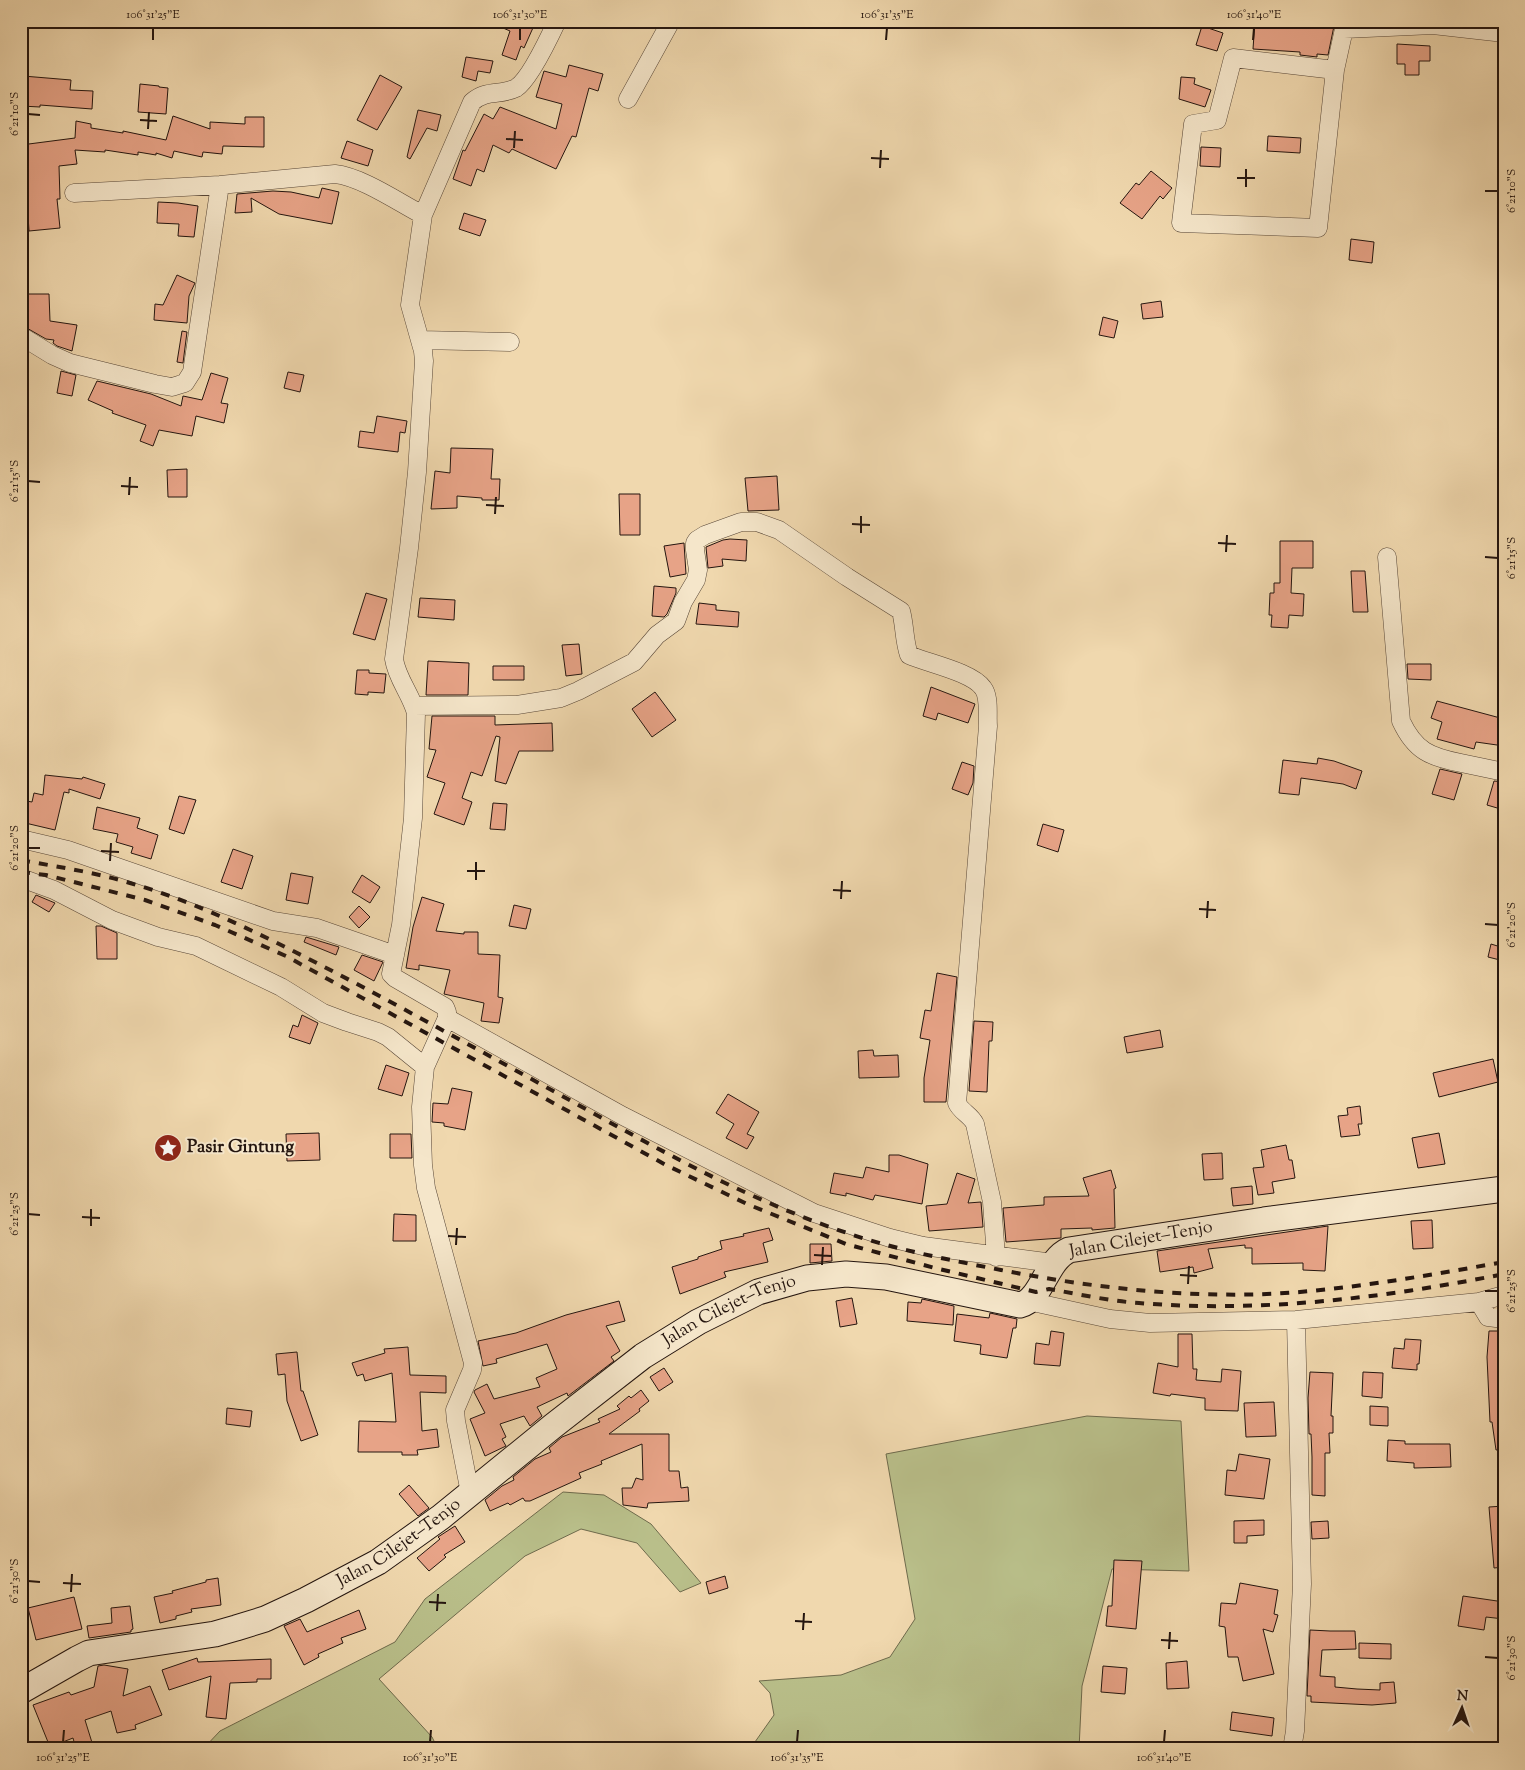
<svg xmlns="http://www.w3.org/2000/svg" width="1525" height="1770" font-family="'Sorts Mill Goudy',serif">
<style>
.green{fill:#b9bf8a;stroke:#6e6a4c}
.building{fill:#e7a387;stroke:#24150f}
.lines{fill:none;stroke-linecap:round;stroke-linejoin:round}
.street-casing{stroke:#574637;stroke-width:19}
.secondary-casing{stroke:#24150f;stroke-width:27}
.street{stroke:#f5e6ca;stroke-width:18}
.secondary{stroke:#f5e6ca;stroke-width:25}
.rail{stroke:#24150f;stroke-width:4;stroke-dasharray:9 9;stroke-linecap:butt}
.ticks{fill:none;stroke:#24150f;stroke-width:2}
.labels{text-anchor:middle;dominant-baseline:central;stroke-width:4;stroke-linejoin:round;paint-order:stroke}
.poi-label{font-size:18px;font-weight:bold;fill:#24150f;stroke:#f5e6ca;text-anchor:start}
.street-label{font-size:18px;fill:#24150f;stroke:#f5e6ca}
.neatline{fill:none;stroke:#24150f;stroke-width:2}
.ticks-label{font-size:12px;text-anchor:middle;fill:#24150f}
</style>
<rect width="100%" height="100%" fill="#f0d8ae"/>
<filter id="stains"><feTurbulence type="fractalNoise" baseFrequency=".004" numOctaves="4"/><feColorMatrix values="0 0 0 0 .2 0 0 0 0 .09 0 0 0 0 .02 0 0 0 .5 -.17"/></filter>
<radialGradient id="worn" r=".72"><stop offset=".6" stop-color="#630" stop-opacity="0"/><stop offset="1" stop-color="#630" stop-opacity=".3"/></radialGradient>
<!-- green -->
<path class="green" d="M1087,1416L1181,1421L1189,1571L1112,1569L1082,1686L1079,1749H750L774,1715L770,1693L759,1681L841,1675L890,1657L915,1619L886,1454Z
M563,1492L604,1495L651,1524L701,1583L680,1592L637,1543L581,1529L525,1556L379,1679L432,1737L438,1749H203L220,1731L395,1642L425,1599Z"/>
<!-- building -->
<path class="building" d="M487,21H536L524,48L521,46L516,60L502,55L510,31Z
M1255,21H1317L1316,25L1334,26L1328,55L1317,54V57L1300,55V52L1253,49Z
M1202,26L1223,33L1217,51L1196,45Z
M1397,44L1430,46V61H1419V75H1405V64H1397Z
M466,57L493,61L490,73L478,71L476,81L462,77Z
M569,65L603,74L598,91L589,88L576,137L572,136L556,169L512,149L509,153L493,145L484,172L477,169L471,186L453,179L463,150L465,151L484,114L493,119L500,107L556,129L562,104L536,97L544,71L566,77Z
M380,75L402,87L377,130L357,120Z
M23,76L71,80L70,90L93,91L92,109L40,105V107L21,106Z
M1181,77L1195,78L1194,84L1211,90L1205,107L1179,99Z
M140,84L159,86V87L168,88L166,114L138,112Z
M418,110L441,115L437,131L427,128L410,159L407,157Z
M173,116L210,129V122L245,124V117H264V147L223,146L222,154L203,152L202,157L174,151L172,158L156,153V155L138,152V155L105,150V152L75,150L77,164L59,166L60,199H57L60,228L29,231L27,200L22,201L21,199V145L75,138L76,121L91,124V128L123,133V131L166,140Z
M1268,136L1301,138L1300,153L1267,151Z
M347,141L373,150L368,166L341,158Z
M1201,147L1221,148L1220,167L1200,166Z
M1151,171L1172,188L1163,199L1160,196L1142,219L1120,203L1136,183L1139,185Z
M322,188L339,192L332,224L279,214L251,198L252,212L235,213L237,194L273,191L291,192L319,198Z
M158,202L178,203L198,206L194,237L178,236L179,224L157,223Z
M464,213L486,220L480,236L459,229Z
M1351,239L1374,242L1372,263L1349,260Z
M177,275L195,283L189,296L187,323L154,320L155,304L163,305Z
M26,294H49L50,321L77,325L72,351L57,346L53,343L54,340L46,339L25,327Z
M1161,301L1163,317L1143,319L1141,304Z
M1103,317L1118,321L1114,338L1099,335Z
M182,331L187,332L183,363L177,362Z
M61,371L76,375L72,396L57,393Z
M288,372L304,375L300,392L284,388Z
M211,373L228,378L221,403L228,404L224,423L196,416L192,436L159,430L153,446L140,441L146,425L112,413L113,411L88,400L97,381L151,394L181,406L183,396L202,400Z
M377,416L407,421L405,433L400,432L398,452L358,447L360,431L374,433Z
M451,448L493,449L491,479H500L499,500H482V498L457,496V508L431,509L435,471L450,473Z
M187,469V497H168L167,470Z
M777,476L779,510L748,511L745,478Z
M619,494H640V535H620Z
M730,539L747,540L746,561L722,559L723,566L708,568L706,547L723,540Z
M1280,541H1313V568H1292L1291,593L1304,594L1303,616L1289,615L1288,628L1271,627L1272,615H1269L1270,593H1274V583H1280Z
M684,543L686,574L670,577L664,546Z
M1351,571H1365L1368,612H1353Z
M654,586L676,588V593L667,614L664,617L652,616Z
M366,593L387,599L375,640L353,634Z
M420,598L455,600L454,620L418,617Z
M699,603L716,605V610L739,612L738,627L696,624Z
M579,644L582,674L566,676L562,645Z
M428,661L469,663L468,695H426Z
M1407,664H1431V680L1408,679Z
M493,666H524V680H493Z
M357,670H369V673L386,674L384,693L368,692V695L355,694Z
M931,687L975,704L968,723L938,713L936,720L923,716Z
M655,692L676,720L652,737L632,709Z
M1437,701L1504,719V746L1476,742L1474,749L1437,739L1442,722L1431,718Z
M432,716H495V725L552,723L553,751H519L506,784L495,781L500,737L496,736L482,776L471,772L462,798L472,802L464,825L434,814L445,783L427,777L436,750L429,749Z
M1318,758L1334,761L1362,771L1356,789L1343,784L1301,778L1299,795L1279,793L1283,760L1317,764Z
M962,762L974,766L973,783L968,795L952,789Z
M1440,769L1462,774L1454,800L1432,794Z
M45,775L82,779L83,777L105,784L100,799L69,789V793L64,792L55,830L21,822V800L32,802L34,793L43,795Z
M1494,781L1504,782V810L1487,805Z
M179,796L196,800L184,834L169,829Z
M493,803L507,804L505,830L490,829Z
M97,807L140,818L137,828L158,835L151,859L131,853L133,847L116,842L118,834L93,829Z
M1043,824L1064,830L1058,852L1037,845Z
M233,849L253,856L242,889L221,882Z
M291,873L313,877L308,904L286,900Z
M362,875L380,887L370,903L352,892Z
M36,895L55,903L49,912L32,902Z
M422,897L444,904L436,931L464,934V932H478V954L500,955L498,997L503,998L499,1023L481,1021L484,1003L444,994L450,970L419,965V970L406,968L413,927Z
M514,905L531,909L526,929L509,926Z
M359,906L370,917L359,928L349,917Z
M96,926H101L117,933V959H97Z
M306,937L339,947L336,955L304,942Z
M1491,944L1504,948V961L1488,957Z
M362,955L383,962L374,981L354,970Z
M937,973L957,977L946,1102H924V1078L930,1040L920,1038L925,1010L931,1011Z
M302,1015L318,1023L310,1044L289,1037L293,1025L298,1027Z
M974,1021L993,1022L992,1041H989L987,1092L969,1091Z
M1160,1030L1163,1047L1127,1053L1124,1037Z
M873,1050L874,1056L898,1055L899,1077L859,1078L858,1051Z
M1493,1059L1498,1082L1439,1097L1433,1073Z
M386,1065L409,1073L402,1096L378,1089Z
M452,1088L472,1092L465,1130L444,1126V1123L432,1122L433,1103L448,1104Z
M728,1094L759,1112L747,1134L754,1137L747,1149L726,1138L734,1124L716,1113Z
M1360,1106L1362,1124H1358L1360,1135L1341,1137L1338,1116L1348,1115L1347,1108Z
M319,1133L320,1160L287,1161L286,1134Z
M1439,1133L1445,1164L1418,1168L1412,1138Z
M390,1134H411L412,1158H390Z
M1286,1145L1289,1160H1292L1295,1178L1272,1182L1274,1193L1258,1195L1253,1168L1264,1167L1261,1150Z
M1222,1153L1223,1179L1204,1180L1202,1154Z
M889,1155H899L928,1164L922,1204L875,1195L873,1200L846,1193V1196L830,1193L834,1173L863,1178L866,1167L889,1172Z
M1111,1170L1116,1188L1114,1189L1115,1228L1092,1230V1228L1061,1229V1238L1006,1242L1003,1208L1044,1205V1197L1089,1196L1083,1178Z
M957,1173L975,1179L968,1203L981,1202L983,1227L929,1231L926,1206L947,1204Z
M1252,1186L1253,1204L1233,1206L1231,1188Z
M394,1214L416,1215V1241H393Z
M1432,1220L1433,1248L1413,1249L1411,1221Z
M1328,1226L1325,1271L1303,1270V1263L1252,1264V1248H1245V1245L1208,1249L1213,1268L1194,1273L1193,1267L1160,1272L1157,1251Z
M769,1228L773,1240L763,1243L768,1262L724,1272L726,1277L680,1294L672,1267L698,1259V1257L722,1249L720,1241L744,1236L743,1234Z
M810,1244H831L832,1261L810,1263Z
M852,1298L857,1324L840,1327L836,1301Z
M922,1299L954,1306L953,1325L907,1321L908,1302L921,1303Z
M619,1301L625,1321L606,1326L620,1351L611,1357L614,1361L568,1396L567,1393L537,1407L542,1416L530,1426L524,1416L500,1424L506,1437L502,1439L506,1446L485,1456L470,1419L485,1413L474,1392L475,1390L487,1384L494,1399L540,1387L536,1378L557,1369L547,1344L496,1359L497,1363L483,1366L478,1341L516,1333L566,1315Z
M990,1313L1017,1319L1016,1328H1013L1007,1358L980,1354L981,1345L954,1341L957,1314L989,1318Z
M1051,1331L1064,1333L1060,1366L1034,1364L1036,1343L1049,1345Z
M1489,1331H1504V1449L1496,1450L1492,1422H1490L1487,1357Z
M1178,1334H1192L1193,1369H1197L1196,1380L1221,1382L1222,1369L1241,1371L1238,1411L1205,1410V1398H1203L1171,1394L1170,1396L1153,1393L1158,1363L1178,1367Z
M1405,1339L1421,1340L1419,1364H1417V1370L1392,1368L1394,1348L1404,1349Z
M408,1347L410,1375L446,1376V1393L420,1392L422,1431L437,1429L439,1447L417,1450L418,1455H402V1452H358L359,1421L396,1422L392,1373L365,1381L363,1374L357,1376L352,1363L385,1353L384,1349Z
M297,1352L301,1391H303L318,1435L301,1441L287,1401L285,1374L278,1375L276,1354Z
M664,1368L673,1382L659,1391L650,1377Z
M1310,1372L1333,1373L1331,1416H1333V1433H1329L1330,1453H1325V1496L1312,1495V1457L1311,1434H1309L1308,1398Z
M1363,1372L1383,1373L1382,1398L1362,1396Z
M641,1390L649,1401L639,1409L640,1411L609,1434H669V1471H679L681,1488L688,1487L689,1501L648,1503L647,1508L623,1505L622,1488H632L636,1478L643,1480L642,1444L601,1461L602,1464L579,1473L581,1478L530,1501H525L523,1498L510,1505L508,1503L490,1511L485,1500L502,1486L514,1480L513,1477L535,1459L551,1452L549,1448L562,1437L600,1422L598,1419L620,1409L617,1406L629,1396L631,1398Z
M1274,1402L1276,1436L1246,1437L1244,1403Z
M1370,1406L1388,1407V1426L1370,1425Z
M227,1408L252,1411L250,1427L226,1424Z
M1388,1440L1405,1441V1444H1450L1451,1467L1414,1468V1463L1387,1461Z
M1239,1454L1270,1459L1264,1499L1225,1495L1227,1470L1236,1471Z
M409,1485L429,1508L418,1516L399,1494Z
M1504,1506V1567L1494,1568L1489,1507Z
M1264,1520V1535L1247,1536V1543H1234V1521Z
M1328,1521L1329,1538L1312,1539L1311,1522Z
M455,1526L465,1542L444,1555L446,1557L429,1571L417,1558L440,1539L438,1537Z
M1114,1560L1142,1561L1136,1629L1106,1626L1108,1606H1112Z
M725,1576L728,1588L709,1594L706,1582Z
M218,1578L221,1605L191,1609L192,1612L176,1616V1619L160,1623L154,1597L173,1593L172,1591L206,1582V1580Z
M1240,1583L1278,1590L1274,1614L1278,1615L1273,1632L1263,1629L1274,1674L1243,1681L1238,1657H1228L1225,1627L1219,1626L1221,1603L1236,1604Z
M1463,1596L1504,1602V1619L1486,1617L1484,1630L1458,1626Z
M74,1597L82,1629L36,1640L28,1608Z
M130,1606L133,1629L131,1630V1632L89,1638L87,1626L112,1623L111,1608Z
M359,1610L366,1629L341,1638L343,1643L318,1654L319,1657L304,1665L284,1626L300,1619L307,1632Z
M1310,1630L1330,1631H1355L1356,1649L1322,1650L1320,1676L1335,1677V1687L1357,1689L1380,1690V1683L1394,1682L1396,1703L1372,1705L1311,1702V1696H1307Z
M1359,1643L1391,1644V1659L1359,1658Z
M197,1658L198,1662L271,1659V1679H257V1682L230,1683L226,1719L206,1717L211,1676L169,1690L162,1670Z
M1187,1661L1189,1688L1167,1689L1166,1663Z
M104,1665L128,1669L123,1696L150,1686L162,1715L135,1725L136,1729L117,1733L111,1711L85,1720L94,1749H76L73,1738L50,1747L33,1705L69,1692L71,1695L94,1687L98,1666Z
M1103,1666L1127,1668L1125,1694L1101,1692Z
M1232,1712L1274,1718L1272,1736L1230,1730Z"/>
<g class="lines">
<!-- street casing -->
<g class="street-casing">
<path id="street" d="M1335,70L1318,228L1181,223L1193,124L1217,120L1233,58L1335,70L1344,29L1433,25L1504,33
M628,99L671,21
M74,193L220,185L335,174C362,177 398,202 423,215
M21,336L52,355L70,363L155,384L172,387L185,383L192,372L220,185
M420,340L510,342
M1387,557L1401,721C1415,751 1430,757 1461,763C1475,766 1490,769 1504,772
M414,706L517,705L561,698L578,691L634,662L657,635L676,621L683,602L696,580L698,570L695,550V543L697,540L705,535L741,522H757L779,530L847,577L901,611C905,626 904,641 909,655C927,663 972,672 983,688C990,697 987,715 988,726L957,1103C961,1112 971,1115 975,1124L992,1202L996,1257
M21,839L68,850L273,921L317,928L395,955
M21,878L54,890L112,920L158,937L196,946L281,987L323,1013L347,1022L378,1032L388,1037L425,1067
M447,1018L623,1116L814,1213L890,1238L923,1246L1053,1263
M1028,1301L1110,1319L1150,1323L1296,1320L1479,1302L1504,1295
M1479,1302L1488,1317L1504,1319
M470,1493L456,1421L455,1410L472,1370L473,1363L426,1188L423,1165L421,1107L425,1067L447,1018V1012L445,1007L395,978L391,974L401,925L413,818L416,713C411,694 397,679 394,659L409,548L417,472L424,361L423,351L410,305L423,215L472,102C487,89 500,96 516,88C529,80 550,36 557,21
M1292,1749L1295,1731L1302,1584L1296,1320"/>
</g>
<!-- secondary casing -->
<g class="secondary-casing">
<g id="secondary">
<path id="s1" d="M21,1691L77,1659L89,1653L215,1634L236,1628L265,1619L306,1600L378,1562L441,1517L553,1426L643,1356L698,1322L758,1292L807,1278L846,1274L886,1277L1020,1305C1042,1300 1046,1260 1069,1250L1264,1220L1504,1189"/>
</g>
</g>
<!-- street -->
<use href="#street" class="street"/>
<!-- secondary -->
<use href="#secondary" class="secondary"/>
<!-- rail -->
<path class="rail" d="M21,860C58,867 94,872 130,883C203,904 272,940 340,975C412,1013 484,1053 555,1092C611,1123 666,1154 723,1182C763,1201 805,1219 847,1233C897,1250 950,1260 1001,1270C1098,1289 1202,1300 1300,1292C1369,1286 1436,1274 1504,1262
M21,872L46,875L145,900L215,925L286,956L666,1165L747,1204L846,1244L935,1268L1036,1292L1049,1289C1078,1294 1109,1301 1139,1303C1261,1313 1384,1298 1504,1274"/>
</g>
<!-- ticks -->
<path class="ticks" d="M153,40V28M520,40V28M886,40L887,28M1253,40L1254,28M28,114L40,115M140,120L157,121M148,129L149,112M506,139L523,140M514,148L515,131M871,158L889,159M880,168L881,150M1237,178H1255M1246,187V169M1485,191H1498M28,481L40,482M121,486L138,487M129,495L130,477M486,505L504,506M495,514L496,497M852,524L870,525M861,533V516M1218,543L1236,544M1226,552L1227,535M1485,557L1498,558M28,848H40M101,851L119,852M110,861L111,843M467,871H485M476,880V862M833,890L851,891M841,899L842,881M1199,909L1216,910M1207,918L1208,901M1485,924L1498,925M28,1214L40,1215M82,1217L100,1218M91,1226V1209M448,1236L466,1237M456,1245L457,1228M814,1255L831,1256M822,1265L823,1247M1180,1275L1197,1276M1188,1284L1189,1266M1485,1291H1498M28,1581L40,1582M63,1583L81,1584M71,1592L72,1574M429,1602L446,1603M437,1611L438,1594M795,1621L812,1622M803,1630L804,1613M1161,1640L1178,1641M1169,1649L1170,1632M1485,1657L1498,1658M63,1742L64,1730M430,1742L431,1730M797,1742L798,1730M1164,1742L1165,1730"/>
<!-- icons -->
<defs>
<g id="sight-disc" transform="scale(1.4375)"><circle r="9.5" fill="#8f2418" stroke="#f5e6ca"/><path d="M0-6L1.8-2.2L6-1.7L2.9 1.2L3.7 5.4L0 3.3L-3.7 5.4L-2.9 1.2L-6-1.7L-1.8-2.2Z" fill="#fff"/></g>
</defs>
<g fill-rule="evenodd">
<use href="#sight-disc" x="168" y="1148"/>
</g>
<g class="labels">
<!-- poi labels -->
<g class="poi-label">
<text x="187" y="1148">Pasir Gintung</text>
</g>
<!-- street labels -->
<g class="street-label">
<text transform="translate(1141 1240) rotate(-10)">Jalan Cilejet–Tenjo</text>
<text stroke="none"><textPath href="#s1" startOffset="818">Jalan Cilejet–Tenjo</textPath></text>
<text stroke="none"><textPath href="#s1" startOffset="412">Jalan Cilejet–Tenjo</textPath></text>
</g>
</g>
<!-- margin -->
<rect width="1525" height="1770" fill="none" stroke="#f0d8ae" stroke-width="55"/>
<!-- north arrow -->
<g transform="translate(1462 1708) rotate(3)" stroke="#f5e6ca" stroke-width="4" paint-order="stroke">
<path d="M0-4L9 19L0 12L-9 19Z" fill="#24150f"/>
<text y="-8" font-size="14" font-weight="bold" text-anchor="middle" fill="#24150f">N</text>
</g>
<rect x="28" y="28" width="1470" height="1714" class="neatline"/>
<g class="ticks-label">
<text x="153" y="18">106°31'25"E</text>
<text x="520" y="18">106°31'30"E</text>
<text x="887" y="18">106°31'35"E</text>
<text x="1254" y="18">106°31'40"E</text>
<text transform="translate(14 114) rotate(-90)" y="4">6°21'10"S</text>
<text transform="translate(1511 191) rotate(-90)" y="4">6°21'10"S</text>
<text transform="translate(14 481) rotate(-90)" y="4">6°21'15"S</text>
<text transform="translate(1511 558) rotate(-90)" y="4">6°21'15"S</text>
<text transform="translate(14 848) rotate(-90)" y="4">6°21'20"S</text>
<text transform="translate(1511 925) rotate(-90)" y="4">6°21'20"S</text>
<text transform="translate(14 1214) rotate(-90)" y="4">6°21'25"S</text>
<text transform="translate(1511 1291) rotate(-90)" y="4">6°21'25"S</text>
<text transform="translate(14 1581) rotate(-90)" y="4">6°21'30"S</text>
<text transform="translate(1511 1658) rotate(-90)" y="4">6°21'30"S</text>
<text x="63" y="1761">106°31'25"E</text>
<text x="430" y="1761">106°31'30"E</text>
<text x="797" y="1761">106°31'35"E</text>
<text x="1164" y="1761">106°31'40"E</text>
</g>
<rect width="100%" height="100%" filter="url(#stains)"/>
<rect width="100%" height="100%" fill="url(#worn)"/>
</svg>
